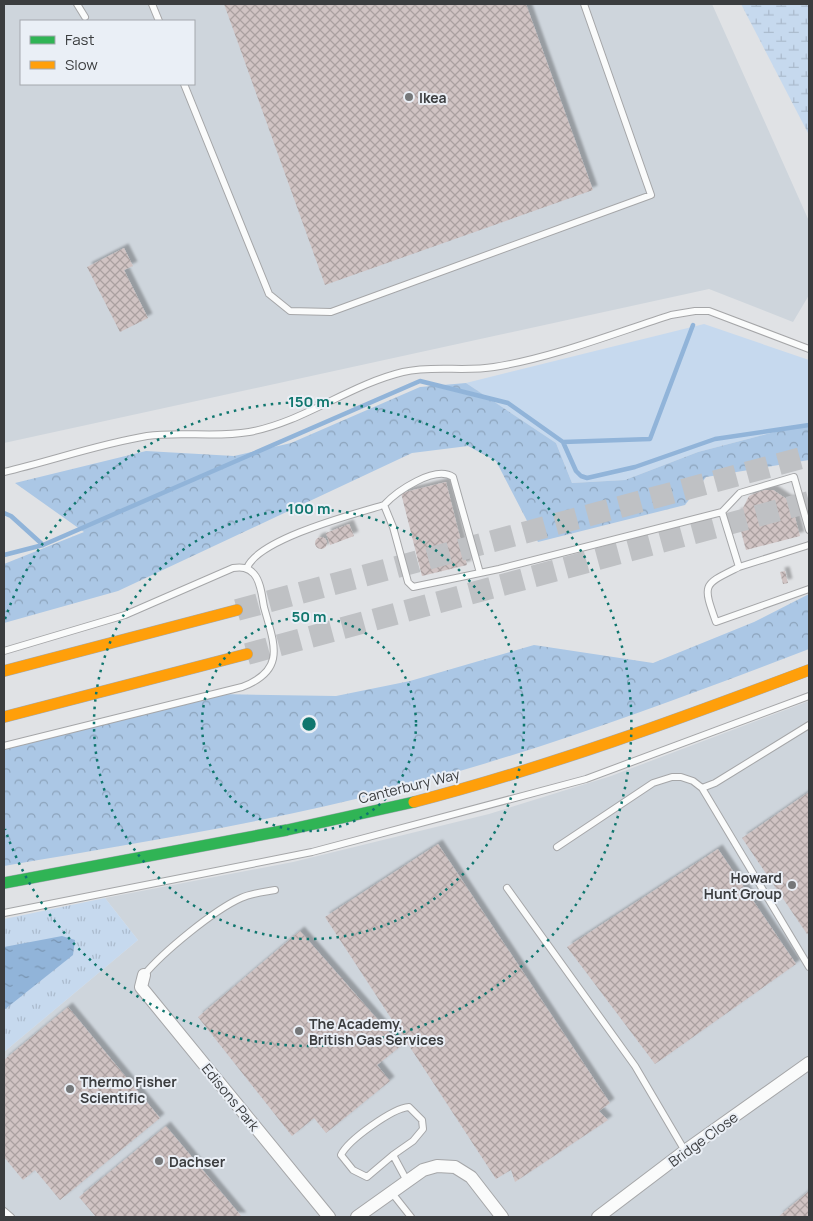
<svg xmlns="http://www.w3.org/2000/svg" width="813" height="1221" font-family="Manrope,sans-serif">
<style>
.built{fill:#ced5dc;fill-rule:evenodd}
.green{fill:#c6d9ee}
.forest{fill:url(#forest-crowns)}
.wetland{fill:url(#wetland-marsh)}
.park{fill:url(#park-tufts)}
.water{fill:url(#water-ripples)}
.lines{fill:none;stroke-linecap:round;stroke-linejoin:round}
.stream{stroke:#91b4d9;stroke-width:4.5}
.building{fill:url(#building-cross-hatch);filter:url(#shadow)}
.highway-tunnel{stroke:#bfc1c4;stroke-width:22;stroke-dasharray:22 11;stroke-linecap:butt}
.lane-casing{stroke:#a5a6a8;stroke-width:8}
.street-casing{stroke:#a5a6a8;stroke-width:14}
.fast-casing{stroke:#a3aab2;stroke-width:12}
.slow-casing{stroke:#a3aab2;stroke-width:12}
.lane{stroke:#fafbfb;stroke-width:6}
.street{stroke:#fafbfb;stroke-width:12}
.fast{stroke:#30b455;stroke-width:11}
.slow{stroke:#ff9f0a;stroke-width:11}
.ring{fill:none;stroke:#0f766e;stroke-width:2.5;stroke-dasharray:2.5 5}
.poi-dot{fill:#757779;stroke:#eaeff6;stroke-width:2}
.labels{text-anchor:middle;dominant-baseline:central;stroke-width:4;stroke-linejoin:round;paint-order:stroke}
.poi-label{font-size:14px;font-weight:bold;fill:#3b3d3f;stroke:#eaeff6;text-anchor:start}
.street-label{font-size:14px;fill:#3b3d3f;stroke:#eaeff6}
.centre{fill:#0f766e;stroke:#eaeff6;stroke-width:2.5}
.ring-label{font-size:15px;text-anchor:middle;font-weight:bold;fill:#0f766e;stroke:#eaeff6;stroke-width:4;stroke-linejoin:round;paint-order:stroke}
</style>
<defs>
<pattern id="forest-crowns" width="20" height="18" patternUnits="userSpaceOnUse" patternTransform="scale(1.25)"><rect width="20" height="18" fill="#abc7e5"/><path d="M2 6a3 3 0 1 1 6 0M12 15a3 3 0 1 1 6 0" fill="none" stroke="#8ca3bb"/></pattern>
<pattern id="wetland-marsh" width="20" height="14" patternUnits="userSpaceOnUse" patternTransform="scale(1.25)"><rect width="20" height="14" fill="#c6d9ee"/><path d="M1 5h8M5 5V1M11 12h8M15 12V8" fill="none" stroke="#abbbcd"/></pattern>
<pattern id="park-tufts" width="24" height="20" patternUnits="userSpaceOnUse" patternTransform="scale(1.25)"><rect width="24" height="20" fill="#c6d9ee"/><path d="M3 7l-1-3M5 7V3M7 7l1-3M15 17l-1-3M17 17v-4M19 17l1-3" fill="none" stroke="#abbbcd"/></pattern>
<pattern id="water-ripples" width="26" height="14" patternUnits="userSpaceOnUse" patternTransform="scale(1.25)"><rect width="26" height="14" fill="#91b4d9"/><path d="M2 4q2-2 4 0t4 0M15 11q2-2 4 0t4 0" fill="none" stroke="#7894b1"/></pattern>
<pattern id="building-cross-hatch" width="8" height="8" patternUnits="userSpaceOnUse" patternTransform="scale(1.25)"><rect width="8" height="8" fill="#d0c3c3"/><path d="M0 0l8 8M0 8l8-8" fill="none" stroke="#aaa0a0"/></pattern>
<filter id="shadow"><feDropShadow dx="4.5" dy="-4.5" stdDeviation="1" flood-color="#0004"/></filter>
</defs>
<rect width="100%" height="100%" fill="#e0e2e5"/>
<!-- built -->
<path class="built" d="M4,4H712L809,221V295L793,322L709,289L4,443ZM21,21H194V84H21Z
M809,701V1217H4V1052L138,940L105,898L293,862L489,814L611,776Z"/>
<!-- green -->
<path class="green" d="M704,324L809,360V425H801L698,452L625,480L572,483L556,443L466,383Z"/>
<!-- forest -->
<path class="forest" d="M466,383L556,443L572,483L625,480L698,452L801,425H809V460L706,477L685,505L538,542L496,461L468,446L412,453L118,591L4,623V564L84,532L15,483L146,451L234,456L291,443L420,387Z
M809,594V649C673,701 537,752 395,789C267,823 135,843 4,866V747L216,694L336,696L410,681L534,645L653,663L754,622Z"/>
<!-- wetland -->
<path class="wetland" d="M741,4H809V135Z"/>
<!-- park -->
<path class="park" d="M105,898L138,940L4,1052V919Z"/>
<!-- water -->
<path class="water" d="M62,936L75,940L73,955L4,1010V947Z"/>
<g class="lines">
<!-- stream -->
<path class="stream" d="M563,442L650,439L693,325
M4,513L11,516L43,545
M4,555L43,545L420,381L508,403L563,442L576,471L581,476L587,478L635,467L715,439L809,425"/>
</g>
<!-- building -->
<path class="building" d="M224,4H526L593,190L325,285Z
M124,248L133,266L124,270L148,318L120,332L87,267Z
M446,482L467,565L422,576L401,493Z
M764,490H773L788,500L790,499L800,536L746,550L736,513L741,512L749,496Z
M349,524L354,536L330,545L326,533Z
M315 543a6 6 0 1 1 12 0a6 6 0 1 1-12 0Z
M785,571L788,583L783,584L780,572Z
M809,792V933L807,934L742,838Z
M438,844L610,1103L599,1111L608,1120L515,1182L511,1170L496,1179L325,917Z
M718,849L796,964L655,1064L567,947Z
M300,931L401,1046L377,1065L390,1081L326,1133L314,1118L292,1136L198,1017Z
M68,1007L160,1118L60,1200L35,1170L23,1180L4,1157V1060Z
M166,1126L242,1217H96L79,1197Z
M809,1191V1217H778Z"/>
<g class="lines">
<!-- highway-tunnel -->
<path class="highway-tunnel" d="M237,610L809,456
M247,654L809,502"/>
<!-- lane casing -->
<g class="lane-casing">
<path id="lane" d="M77,4L85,17
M152,4L159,21
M184,84L269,294L290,311L331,312L651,195L584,4
M4,472C51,461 99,444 147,436C180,431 215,438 249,432C304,422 349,385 403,372C433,365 464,372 494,367C552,358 615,333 671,315L695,311H709L809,349
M384,505C397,491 435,465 453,477L480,573
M722,512L740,493L794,477L809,530
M739,567L809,545
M247,568C258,539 354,514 384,505L393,527L408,582L413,587L499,569L722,512L739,567C703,585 702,583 716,622L809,589
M4,651L125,615L233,568C241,567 248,567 254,574C261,582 262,597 264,607C274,644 287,670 242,687L4,746
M702,788L715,783L809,725
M557,847L653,783L672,777H681L693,781L702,788L809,967
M507,888L635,1066L685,1151
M4,913L312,852L586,779L809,696
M144,975C163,952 214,910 241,898C252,893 264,892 275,890
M393,1155L413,1141L423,1129L422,1120L409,1107C393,1108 348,1140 341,1155L353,1170L367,1177L393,1155L407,1181
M392,1193L411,1217
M4,1211L11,1217"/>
</g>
<!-- street casing -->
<g class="street-casing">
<path id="street" d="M144,975L141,987L329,1217
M357,1217L423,1170L437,1166L455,1167L471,1177L502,1217
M598,1217L685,1151L809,1063"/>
</g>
<!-- fast casing -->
<g class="fast-casing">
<path id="fast" d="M4,883L287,830L414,802"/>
</g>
<!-- slow casing -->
<g class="slow-casing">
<path id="slow" d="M4,671L237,610
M4,717L247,654
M414,802C549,767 679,719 809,670"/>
</g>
<!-- lane -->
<use href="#lane" class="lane"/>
<!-- street -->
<use href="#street" class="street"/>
<!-- fast -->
<use href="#fast" class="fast"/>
<!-- slow -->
<use href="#slow" class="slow"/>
</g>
<!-- distance rings -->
<g class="ring">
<circle cx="309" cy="724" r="107"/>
<circle cx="309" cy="724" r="215"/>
<path d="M5 619A322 322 0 1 1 5 829"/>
</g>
<!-- markers -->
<g class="poi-dot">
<circle cx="409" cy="97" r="5"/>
<circle cx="792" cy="885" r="5"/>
<circle cx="299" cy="1031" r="5"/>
<circle cx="70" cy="1089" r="5"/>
<circle cx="159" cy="1161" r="5"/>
</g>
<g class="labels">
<!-- poi labels -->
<g class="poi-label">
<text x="419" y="97">Ikea</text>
<text x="782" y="877" text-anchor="end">Howard<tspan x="782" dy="16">Hunt Group</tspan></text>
<text x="309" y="1023">The Academy,<tspan x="309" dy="16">British Gas Services</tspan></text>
<text x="80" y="1081">Thermo Fisher<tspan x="80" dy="16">Scientific</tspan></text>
<text x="169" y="1161">Dachser</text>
</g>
<!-- street labels -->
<g class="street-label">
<text transform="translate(409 786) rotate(-14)">Canterbury Way</text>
<text transform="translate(231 1097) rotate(51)">Edisons Park</text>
<text transform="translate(703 1139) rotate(-36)">Bridge Close</text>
</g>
</g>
<circle cx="309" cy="724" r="8" class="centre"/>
<g class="ring-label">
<text x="309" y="407">150 m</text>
<text x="309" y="514">100 m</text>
<text x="309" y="622">50 m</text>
</g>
<!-- border -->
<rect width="813" height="1221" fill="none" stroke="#3b3d3f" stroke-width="10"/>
<!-- legend -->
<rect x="20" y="20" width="175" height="65" fill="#eaeff6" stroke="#a4a8ad"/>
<rect x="30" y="36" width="25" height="8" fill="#30b455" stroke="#a4a8ad"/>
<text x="65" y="45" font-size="15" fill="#3b3d3f">Fast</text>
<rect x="30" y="61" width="25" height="8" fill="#ff9f0a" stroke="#a4a8ad"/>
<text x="65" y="70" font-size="15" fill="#3b3d3f">Slow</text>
</svg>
